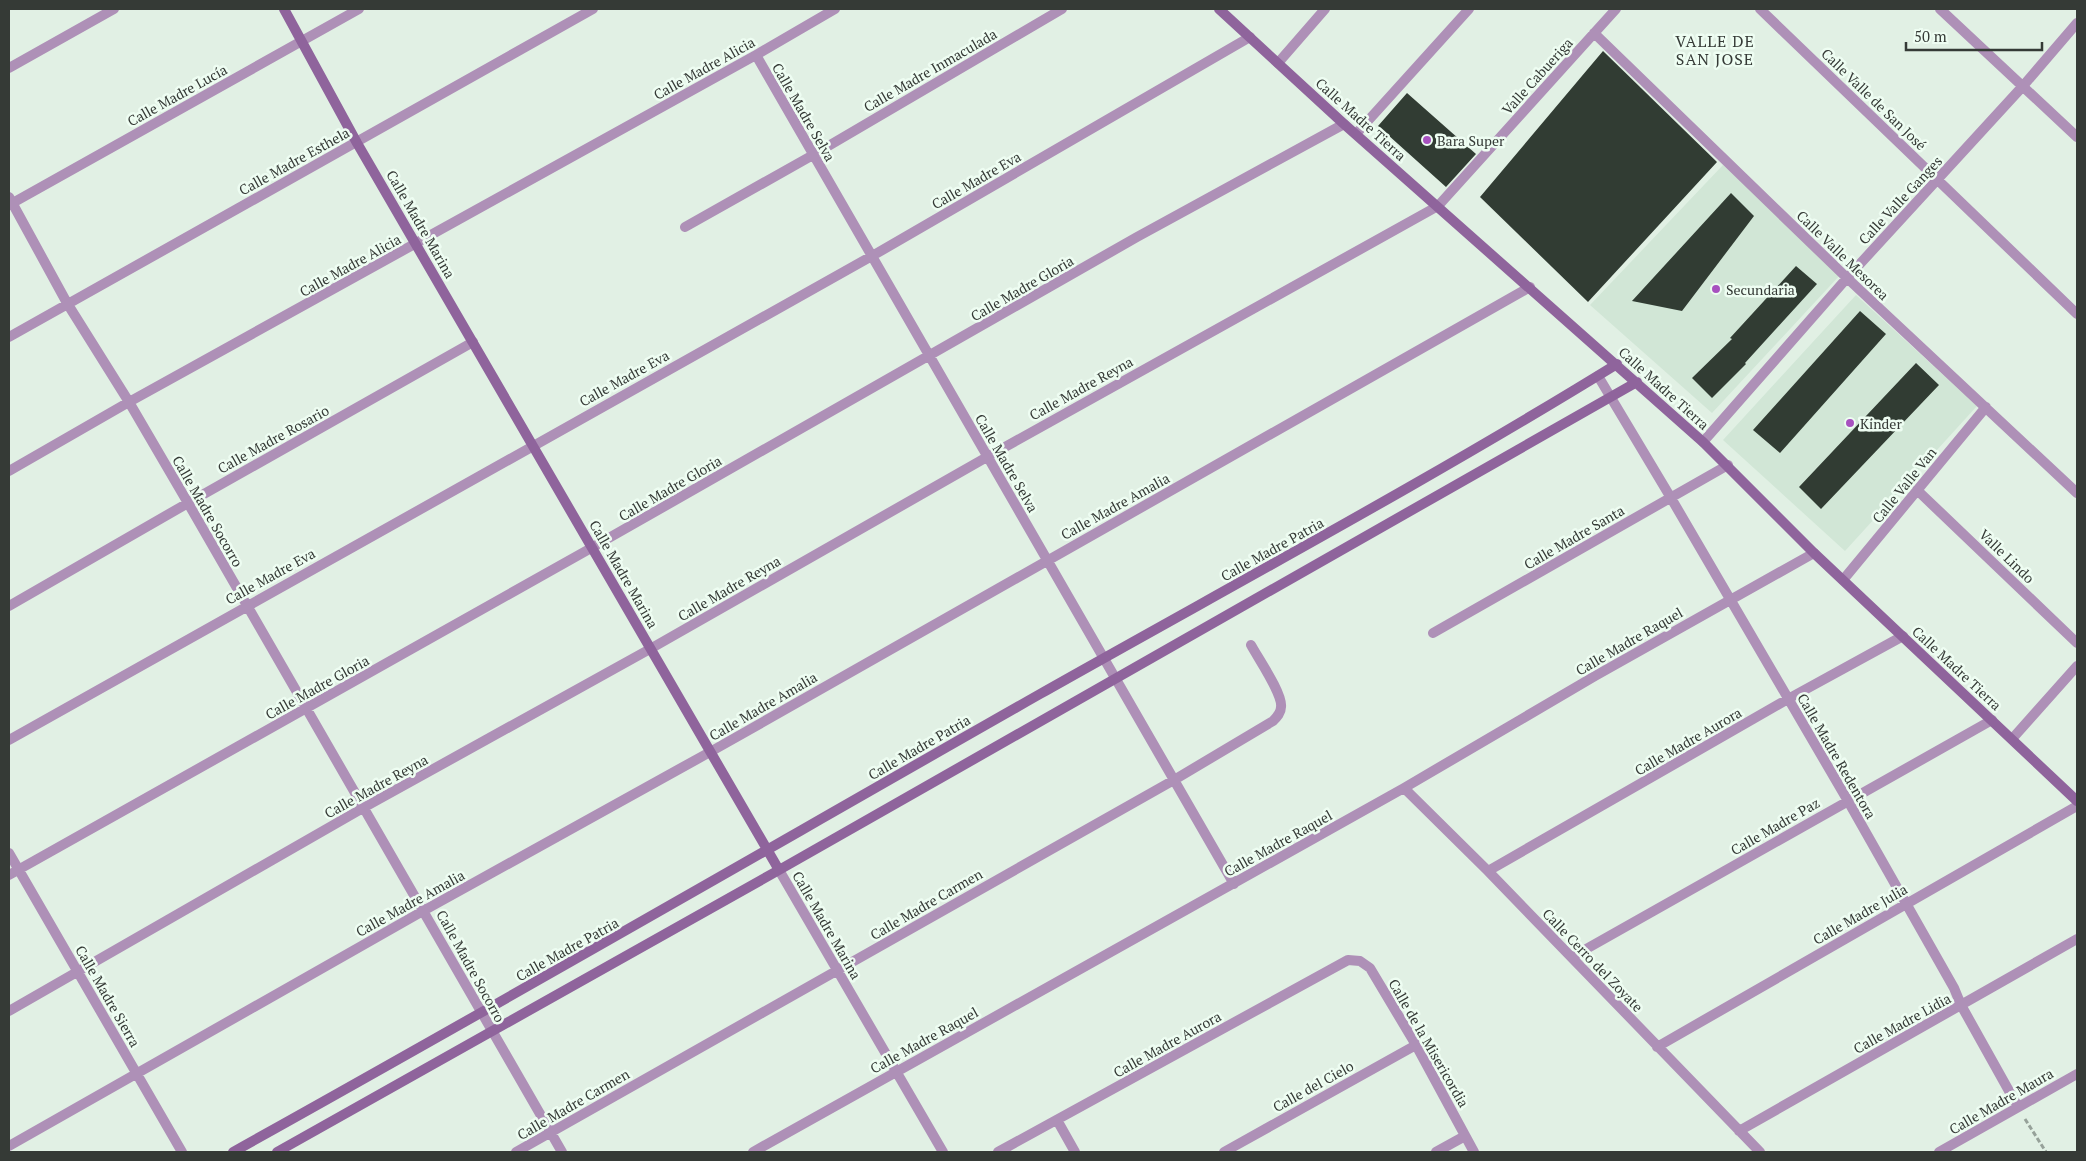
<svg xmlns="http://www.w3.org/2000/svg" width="2086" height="1161" font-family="'PT Serif',serif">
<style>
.built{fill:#d1e6d6}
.building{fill:#313c33}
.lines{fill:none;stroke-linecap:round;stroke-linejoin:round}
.path{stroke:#96a199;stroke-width:3;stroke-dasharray:5 2.5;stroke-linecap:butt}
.street{stroke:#ae90b7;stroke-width:10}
.secondary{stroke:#8f649c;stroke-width:10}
.poi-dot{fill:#a751bf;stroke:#eefdf2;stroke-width:2}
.labels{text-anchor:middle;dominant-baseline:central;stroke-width:5;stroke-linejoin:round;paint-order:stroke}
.street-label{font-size:14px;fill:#353a36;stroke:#eefdf2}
.poi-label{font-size:14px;fill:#353a36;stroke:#eefdf2;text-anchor:start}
.quarter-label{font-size:16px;letter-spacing:1px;fill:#353a36;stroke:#eefdf2}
</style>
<rect width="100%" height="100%" fill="#e1f0e4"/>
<!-- built -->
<path class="built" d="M1723,165L1841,274L1712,413L1590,305Z
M1856,295L1977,406L1845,551L1723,440Z"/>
<!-- building -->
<path class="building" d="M1603,51L1717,162L1588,302L1480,197Z
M1407,93L1476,154L1446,187L1378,126Z
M1731,193L1754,216L1682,311L1632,301Z
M1796,266L1817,284L1745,363L1746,364L1712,398L1692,378L1732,339L1730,338Z
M1860,311L1886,334L1780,453L1753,430Z
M1916,363L1939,385L1821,509L1799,487Z"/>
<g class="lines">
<!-- path -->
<path class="path" d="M2025,1119L2046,1152"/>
<!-- street -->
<path class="street" d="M1760,9L2077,314
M1940,9L2077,137
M1594,33L1847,278L2077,493
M756,55L1234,884
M1278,63L1325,9
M9,68L114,9
M1356,134L1469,9
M9,197L67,303L129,402L188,503L562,1152
M9,205L359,9
M685,227L813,155L1062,9
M9,337L593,9
M1598,376L1671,498L1848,801L1954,988L1961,1005L2018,1107
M1703,442L1847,278L2023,86L2077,23
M9,471L129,402L756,55L835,9
M1917,490L2077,643
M1843,580L1986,407
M9,606L188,503L473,342
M1433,633L1728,465
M2012,739L2077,666
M9,740L872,256L1250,37
M1404,788L1488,871L1760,1152
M9,853L182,1152
M779,870L943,1152
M1488,871L1788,699L1903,636
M9,875L593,547L1137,237L1344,124
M1572,957L1992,720
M9,1011L363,808L650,649L987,457L1438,206L1616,9
M1657,1047L2077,806
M1057,1120L1075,1152
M1739,1131L2077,939
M9,1146L423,911L710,752L1530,287
M516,1152L1174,780L1273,721C1277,717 1281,713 1281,707C1283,694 1258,658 1251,645
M753,1152L1404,788L1595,676L1814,553
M998,1152L1348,960L1360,961L1370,968L1416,1045L1474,1152
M1224,1152L1416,1045
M1436,1152L1465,1136
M1939,1152L2077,1074"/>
<!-- secondary -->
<path class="secondary" d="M284,9L357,143L779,870
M1219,9L1344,124L1703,442L1814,553L2077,801
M233,1152C503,1002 771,847 1040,694C1233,585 1429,480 1617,364
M277,1152L779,870L1637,382"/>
</g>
<!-- markers -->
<g class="poi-dot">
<circle cx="1427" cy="140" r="5"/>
<circle cx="1716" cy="289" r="5"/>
<circle cx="1850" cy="423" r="5"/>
</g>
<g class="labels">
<!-- street labels -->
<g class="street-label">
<text transform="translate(704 68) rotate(-29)">Calle Madre Alicia</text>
<text transform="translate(930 70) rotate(-30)">Calle Madre Inmaculada</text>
<text transform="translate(1537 76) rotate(-48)">Valle Cabueriga</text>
<text transform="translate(177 95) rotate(-29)">Calle Madre Lucía</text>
<text transform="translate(1874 99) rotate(44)">Calle Valle de San José</text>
<text transform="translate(804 112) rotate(60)">Calle Madre Selva</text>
<text transform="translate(1361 119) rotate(42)">Calle Madre Tierra</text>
<text transform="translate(294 161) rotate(-29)">Calle Madre Esthela</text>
<text transform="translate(976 180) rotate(-30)">Calle Madre Eva</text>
<text transform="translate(1900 200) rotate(-47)">Calle Valle Ganges</text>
<text transform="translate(421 224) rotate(60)">Calle Madre Marina</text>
<text transform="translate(1843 255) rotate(44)">Calle Valle Mesorea</text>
<text transform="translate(350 265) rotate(-29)">Calle Madre Alicia</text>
<text transform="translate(1022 288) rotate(-30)">Calle Madre Gloria</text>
<text transform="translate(624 378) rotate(-29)">Calle Madre Eva</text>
<text transform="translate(1081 388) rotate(-29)">Calle Madre Reyna</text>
<text transform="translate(1664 388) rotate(42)">Calle Madre Tierra</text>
<text transform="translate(273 439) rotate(-29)">Calle Madre Rosario</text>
<text transform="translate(1007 463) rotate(60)">Calle Madre Selva</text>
<text transform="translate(1904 485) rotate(-51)">Calle Valle Van</text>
<text transform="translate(670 488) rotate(-30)">Calle Madre Gloria</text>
<text transform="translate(1115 506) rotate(-29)">Calle Madre Amalia</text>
<text transform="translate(208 511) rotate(60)">Calle Madre Socorro</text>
<text transform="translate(1574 537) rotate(-30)">Calle Madre Santa</text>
<text transform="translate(1272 549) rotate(-29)">Calle Madre Patria</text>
<text transform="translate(2007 556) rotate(44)">Valle Lindo</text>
<text transform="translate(624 574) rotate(60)">Calle Madre Marina</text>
<text transform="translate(270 576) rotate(-29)">Calle Madre Eva</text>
<text transform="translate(729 588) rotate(-30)">Calle Madre Reyna</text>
<text transform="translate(1629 641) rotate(-30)">Calle Madre Raquel</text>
<text transform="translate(1957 668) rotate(43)">Calle Madre Tierra</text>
<text transform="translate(317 687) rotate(-29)">Calle Madre Gloria</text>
<text transform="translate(763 706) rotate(-30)">Calle Madre Amalia</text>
<text transform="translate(1688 741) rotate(-30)">Calle Madre Aurora</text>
<text transform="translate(919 747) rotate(-30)">Calle Madre Patria</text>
<text transform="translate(1837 756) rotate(60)">Calle Madre Redentora</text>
<text transform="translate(376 786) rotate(-29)">Calle Madre Reyna</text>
<text transform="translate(1775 826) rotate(-30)">Calle Madre Paz</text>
<text transform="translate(1278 843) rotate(-29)">Calle Madre Raquel</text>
<text transform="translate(410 903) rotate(-29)">Calle Madre Amalia</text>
<text transform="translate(926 904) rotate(-30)">Calle Madre Carmen</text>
<text transform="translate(1860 914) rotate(-30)">Calle Madre Julia</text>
<text transform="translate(827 925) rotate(60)">Calle Madre Marina</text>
<text transform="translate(567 949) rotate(-29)">Calle Madre Patria</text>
<text transform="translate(1593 960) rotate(46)">Calle Cerro del Zoyate</text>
<text transform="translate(471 966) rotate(61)">Calle Madre Socorro</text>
<text transform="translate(108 996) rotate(60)">Calle Madre Sierra</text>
<text transform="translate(1902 1023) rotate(-29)">Calle Madre Lidia</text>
<text transform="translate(924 1040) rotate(-29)">Calle Madre Raquel</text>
<text transform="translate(1429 1043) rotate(60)">Calle de la Misericordia</text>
<text transform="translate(1167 1044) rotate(-29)">Calle Madre Aurora</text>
<text transform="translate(1313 1086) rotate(-29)">Calle del Cielo</text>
<text transform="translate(2001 1101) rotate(-30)">Calle Madre Maura</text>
<text transform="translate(573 1104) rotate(-30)">Calle Madre Carmen</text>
</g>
<!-- poi labels -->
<g class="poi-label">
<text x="1437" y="140">Bara Super</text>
<text x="1726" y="289">Secundaria</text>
<text x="1860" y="423">Kinder</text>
</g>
<!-- quarter labels -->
<g class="quarter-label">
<text x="1715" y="41">VALLE DE<tspan x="1715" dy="18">SAN JOSE</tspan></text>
</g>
</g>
<!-- border -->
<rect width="2086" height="1161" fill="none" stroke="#353a36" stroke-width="20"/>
<!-- scale -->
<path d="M1906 42v8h136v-8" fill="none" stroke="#353a36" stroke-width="2.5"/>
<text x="1914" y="42" font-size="15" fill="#353a36" stroke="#eefdf2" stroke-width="4" paint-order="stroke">50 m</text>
</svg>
